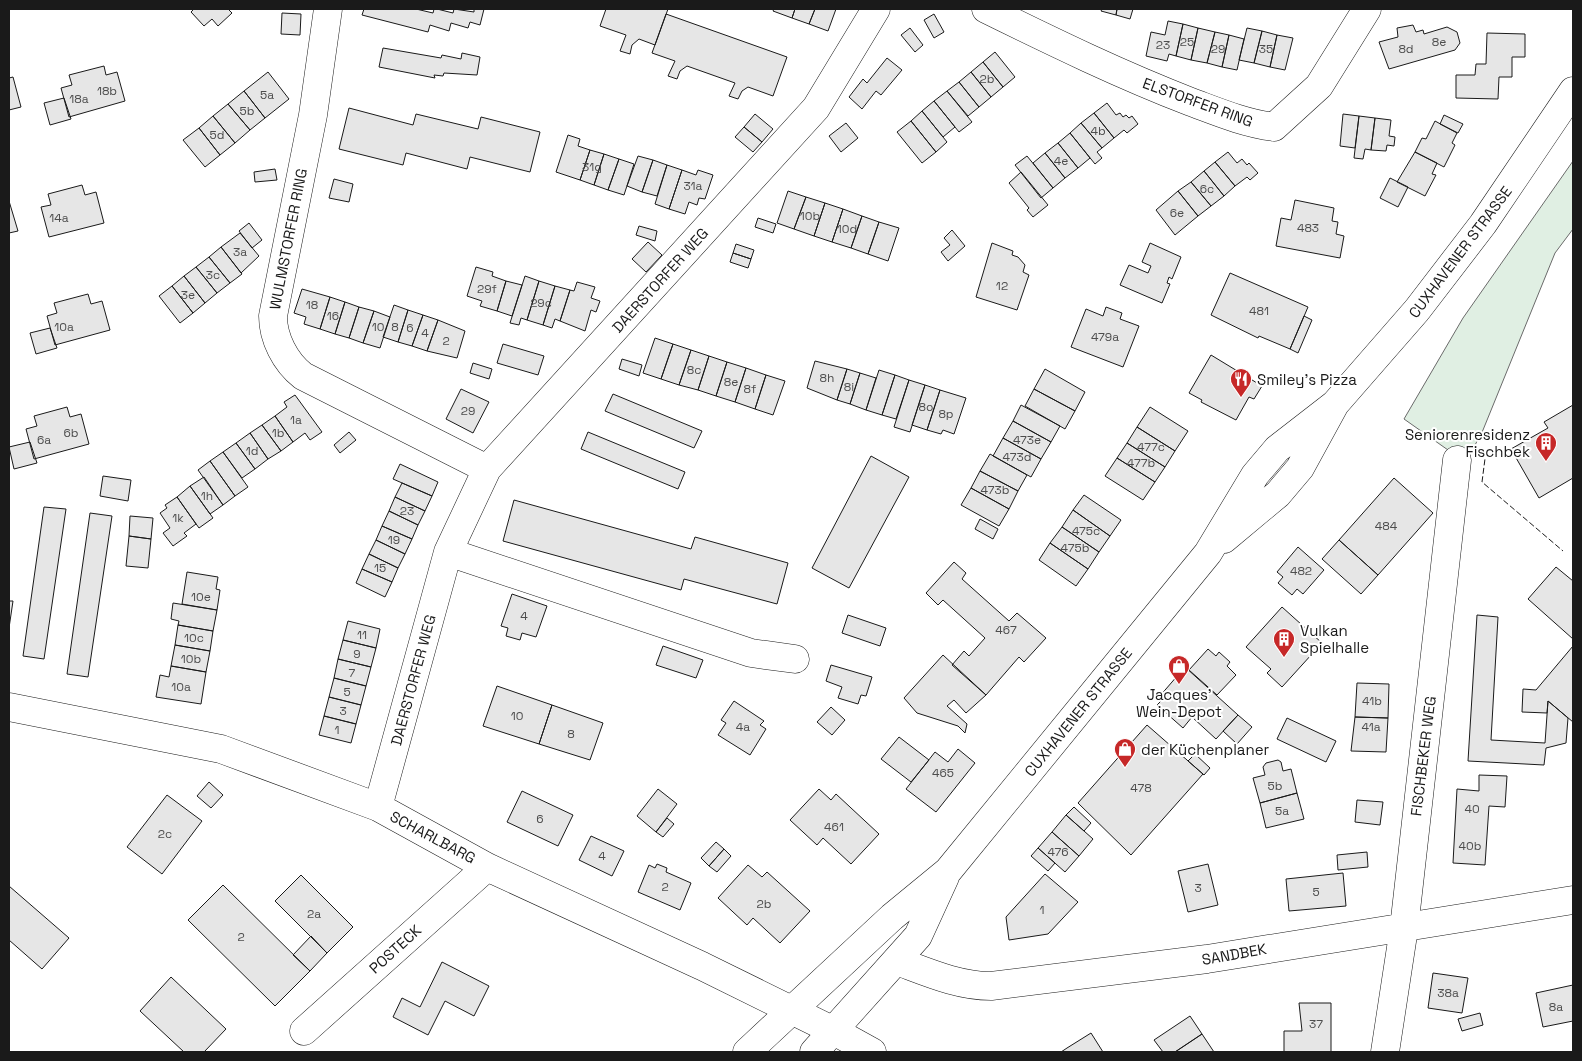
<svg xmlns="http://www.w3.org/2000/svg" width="1582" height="1061" font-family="'Space Grotesk',sans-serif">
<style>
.green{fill:#e0efe3;stroke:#6a6a6a}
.building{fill:#e6e6e6;stroke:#1a1a1a}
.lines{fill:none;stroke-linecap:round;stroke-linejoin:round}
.minor-casing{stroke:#1a1a1a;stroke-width:29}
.major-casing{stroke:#1a1a1a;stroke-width:29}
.minor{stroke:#fff;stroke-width:28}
.major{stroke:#fff;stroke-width:28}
.fence{stroke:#1a1a1a;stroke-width:1;stroke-dasharray:6 2.5;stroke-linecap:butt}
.labels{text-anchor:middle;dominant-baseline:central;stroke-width:4;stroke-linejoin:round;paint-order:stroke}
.number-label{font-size:12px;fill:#4d4d4d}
.street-label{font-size:15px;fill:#1a1a1a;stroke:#fff}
.poi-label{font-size:15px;fill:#1a1a1a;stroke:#fff;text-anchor:start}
</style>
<rect width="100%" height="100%" fill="#fff"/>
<!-- green -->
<path class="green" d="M1573,161V229L1555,253L1483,430L1474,447L1463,453L1448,450L1404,419L1463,318Z"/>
<!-- building -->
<path class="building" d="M194,9H228L232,13L218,26L212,19L204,26L191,12Z
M364,9H416L433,13L434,9H437L453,13L454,9L474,12V9H484L480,25L470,22L468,28L451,23L449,31L430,25L428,32L362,15Z
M606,9H668L655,45L639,39L632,45L630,54L620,51L626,35L600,26Z
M774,9H795L792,18L773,11Z
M795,9H815L809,24L792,18Z
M815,9H836L828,31L809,24Z
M1102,9H1117L1116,15L1101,11Z
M1117,9H1133L1130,19L1116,15Z
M282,13L301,14L300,35L281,34Z
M666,14L787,57L773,96L748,87L742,91L738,99L729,96L735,83L687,66L680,71L677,79L668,76L675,61L652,53Z
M934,14L944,32L934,38L924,20Z
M1168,21L1183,24L1176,56L1169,54L1167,61L1146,56L1151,32L1165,35Z
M1183,24L1198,28L1191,60L1176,56Z
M1413,25L1416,32L1423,30L1424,34L1447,27L1457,32L1460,43L1455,50L1389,69L1379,42L1398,37L1397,28Z
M910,28L923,45L915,52L901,35Z
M1198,28L1215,32L1207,63L1191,60Z
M1247,28L1262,31L1254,63L1239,60Z
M1262,31L1277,35L1270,67L1254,63Z
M1215,32L1229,35L1222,67L1207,63Z
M1487,33L1525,34V57H1512V77H1499L1498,99L1456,98V75H1475L1476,64H1486Z
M1229,35L1244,39L1237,70L1222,67Z
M1277,35L1293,38L1285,70L1270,67Z
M383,48L441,58L442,55L461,59L462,53L480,57L477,75L444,73L443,76L434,75L435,78L379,67Z
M995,52L1015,77L1003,87L983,62Z
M887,58L902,70L881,95L876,91L862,109L849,97L863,79L867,83Z
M983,62L1003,87L991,97L971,72Z
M104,66L106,75L117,72L125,101L69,117L61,88L72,85L69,75Z
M268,72L289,99L265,118L244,91Z
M971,72L991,97L979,107L959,82Z
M13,77L21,107L9,110V78Z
M959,82L979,107L968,116L947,91Z
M244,91L265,118L250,130L228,104Z
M947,91L972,122L959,132L934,101Z
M64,98L71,119L50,125L44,103Z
M934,101L955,127L943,137L922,111Z
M1107,103L1116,115L1120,113L1123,117L1126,115L1129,118L1132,116L1138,124L1127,133L1124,130L1114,138L1094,113Z
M228,104L250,130L235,143L213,116Z
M349,108L413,125L416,114L478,129L481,117L540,132L530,172L470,157L467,169L406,153L403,165L339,149Z
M922,111L947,142L936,152L911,121Z
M1094,113L1114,138L1102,148L1081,123Z
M755,114L773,129L762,142L744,127Z
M1343,114L1359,116L1355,148L1340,146Z
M1444,115L1463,124L1458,133L1440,124Z
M213,116L235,143L220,155L199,128Z
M1359,116L1375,118L1371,150L1365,149L1363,159L1354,158Z
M1375,118L1391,120L1389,136L1395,137L1394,146L1387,145L1386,151L1371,150Z
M911,121L936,152L922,163L897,132Z
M1435,121L1457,133L1452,143L1455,145L1444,167L1415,152L1422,138L1426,139Z
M846,123L858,138L841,152L829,136Z
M1081,123L1102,148L1097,152L1102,158L1095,164L1070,133Z
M744,127L762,142L753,152L735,137Z
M199,128L220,155L205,167L183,140Z
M1070,133L1090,158L1078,168L1058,143Z
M568,135L580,139L578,146L590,150L580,180L556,172Z
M1058,143L1078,168L1065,178L1045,153Z
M590,150L604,154L594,185L580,180Z
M1228,152L1237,163L1242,159L1247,165L1249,163L1258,173L1250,180L1247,177L1235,186L1215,162Z
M1415,152L1437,163L1432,174L1436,175L1425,196L1397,182Z
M1045,153L1065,178L1053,188L1033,163Z
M604,154L619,159L608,190L594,185Z
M638,156L653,160L642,192L627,186Z
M1027,156L1053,188L1041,198L1015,165Z
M619,159L634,164L624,195L608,190Z
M653,160L667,165L657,196L642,192Z
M1215,162L1235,186L1224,196L1204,171Z
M667,165L682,170L669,209L655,204Z
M275,169L277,180L255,182L254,172Z
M682,170L696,175L698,170L713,175L705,199L699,198L697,205L689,202L685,214L669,209Z
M1204,171L1224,196L1211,206L1191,182Z
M1021,172L1048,205L1033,217L1027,210L1029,208L1009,183Z
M1390,178L1408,187L1398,207L1380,198Z
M334,179L353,184L349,202L329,198Z
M1191,182L1211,206L1198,216L1178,191Z
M82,185L85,195L96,192L104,223L49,237L41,207L51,205L48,194Z
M788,191L806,197L794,229L777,223Z
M1178,191L1198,216L1175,235L1156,210Z
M806,197L825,203L814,236L794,229Z
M1295,200L1334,208L1332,221L1338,222L1336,234L1344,236L1340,258L1276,246L1281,218L1291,220Z
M9,201L18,231L9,233Z
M825,203L843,209L832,242L814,236Z
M843,209L862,216L851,248L832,242Z
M862,216L879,222L868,254L851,248Z
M758,218L776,224L773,233L755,227Z
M879,222L899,228L888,261L868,254Z
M249,223L262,240L252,248L239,231Z
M639,226L657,231L655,241L636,235Z
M952,230L965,246L948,261L941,252L950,245L944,238Z
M240,233L259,256L241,273L221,247Z
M648,242L662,255L646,272L632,259Z
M992,243L1013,251L1012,255L1018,257L1025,265L1023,272L1029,275L1017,310L976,297Z
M1150,243L1181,257L1172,279L1169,277L1167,283L1170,284L1162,303L1120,285L1129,265L1148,273L1151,266L1142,262Z
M736,244L754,250L751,259L733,253Z
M221,247L242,274L230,283L209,257Z
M733,253L751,259L748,268L730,262Z
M209,257L230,283L217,293L196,267Z
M196,267L217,293L205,303L184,276Z
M476,267L493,272L492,276L506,281L497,311L480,306L482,301L467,296Z
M1230,273L1308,307L1290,349L1259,336L1258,338L1211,315Z
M184,276L205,303L193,313L172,286Z
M525,276L539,281L527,320L521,318L519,325L510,323Z
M506,281L522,285L512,316L497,311Z
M539,281L555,286L543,325L527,320Z
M577,282L595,287L591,298L600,301L596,312L591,310L585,331L560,321L570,290L574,291Z
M172,286L193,313L180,323L159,296Z
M555,286L570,290L560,321L555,319L552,328L543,325Z
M302,289L330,297L320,329L304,324L306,317L294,313Z
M88,294L91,304L102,301L110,330L55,345L47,316L57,313L54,303Z
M330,297L345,302L335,334L320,329Z
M345,302L359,307L349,338L335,334Z
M394,305L408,310L398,342L383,337Z
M359,307L374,311L363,343L349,338Z
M1106,307L1122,313L1120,319L1139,326L1123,367L1071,347L1086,309L1103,316Z
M408,310L423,315L412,346L398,342Z
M374,311L390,317L380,348L363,343Z
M423,315L438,320L427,351L412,346Z
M1304,316L1312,320L1298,353L1290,349Z
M438,320L465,331L457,358L427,351Z
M50,328L57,348L36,354L30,333Z
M655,338L673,344L661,379L643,373Z
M503,344L544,356L538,375L497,363Z
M673,344L691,350L679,385L661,379Z
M691,350L709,356L698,390L679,385Z
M1211,355L1262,386L1254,399L1249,397L1236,420L1201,402L1202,400L1189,393Z
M709,356L727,362L716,396L698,390Z
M622,359L642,365L639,376L619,369Z
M815,361L847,369L837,400L807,388Z
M727,362L746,368L735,402L716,396Z
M473,363L492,369L489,379L470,373Z
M746,368L766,375L755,409L735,402Z
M847,369L860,373L850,404L837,400Z
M1045,369L1085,392L1075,411L1034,389Z
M879,370L895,375L882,415L866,410Z
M860,373L876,378L866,410L850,404Z
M766,375L785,381L773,415L755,409Z
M895,375L909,380L896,419L882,415Z
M909,380L925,385L910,432L894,427Z
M925,385L940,390L927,430L912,425Z
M461,389L489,402L473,433L446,419Z
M1034,389L1075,411L1065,429L1025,406Z
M940,390L966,398L954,434L943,430L941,434L927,430Z
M613,394L702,431L694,448L605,411Z
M295,395L322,432L310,440L305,433L293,442L275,416L287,407L284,402Z
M1021,405L1060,426L1051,442L1013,421Z
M1573,405V478L1539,498L1511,449L1548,428L1544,422Z
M67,407L70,417L81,414L89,444L34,459L26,429L37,426L34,416Z
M1150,407L1188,431L1175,451L1137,427Z
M275,416L293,442L281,451L262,425Z
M1013,421L1051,442L1041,459L1003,438Z
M262,425L281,451L268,459L250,433Z
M1137,427L1175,451L1165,467L1127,443Z
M349,432L356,440L340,453L334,445Z
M588,432L685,472L678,489L581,449Z
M250,433L268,459L255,469L236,443Z
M1003,438L1041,459L1031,477L993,456Z
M30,442L37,463L14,469L9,447Z
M236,443L255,469L242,478L223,452Z
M1127,443L1165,467L1155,482L1117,458Z
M223,452L248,487L235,496L210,461Z
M990,454L1027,475L1018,491L980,471Z
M871,456L909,477L849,588L812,568Z
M1117,458L1155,482L1143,500L1105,476Z
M210,461L235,496L223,505L198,470Z
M400,464L438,482L432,496L393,479Z
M980,471L1018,491L1009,509L971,488Z
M103,476L131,480L128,501L100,496Z
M204,477L223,505L210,514L190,486Z
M1394,478L1433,513L1378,575L1339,540Z
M402,483L432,496L425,511L395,497Z
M190,486L213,518L199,528L177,497Z
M971,488L1009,509L999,526L961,505Z
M1084,495L1121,520L1110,536L1073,510Z
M177,497L196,524L184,533L187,536L173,546L163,533L170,528L160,513L167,508L165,505Z
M395,497L425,511L418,525L389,511Z
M514,500L691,549L695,537L788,563L777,604L684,579L681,590L503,541Z
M44,507L66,509L44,659L23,656Z
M1073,510L1110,536L1099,552L1062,527Z
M389,511L418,525L412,539L382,526Z
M90,513L112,516L88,677L67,674Z
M130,516L153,518L151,539L129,536Z
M980,519L998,529L993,539L975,529Z
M382,526L412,539L405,554L376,540Z
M1062,527L1099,552L1088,569L1050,543Z
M129,536L151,539L148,568L126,566Z
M376,540L405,554L398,568L369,554Z
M1339,540L1378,575L1361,594L1322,559Z
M1050,543L1088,569L1076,586L1039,560Z
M1298,547L1324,570L1303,594L1297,589L1292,595L1278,583L1283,577L1277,572Z
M369,554L398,568L392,582L362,569Z
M954,562L966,573L962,579L1009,621L1017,613L1046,638L1024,662L1019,657L986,695L952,665L964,651L969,656L985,638L943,600L938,605L926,593Z
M1556,567L1573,581V639L1528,599Z
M362,569L392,582L385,597L356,583Z
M187,572L218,577L216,589L220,590L217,610L182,604Z
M512,594L547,606L536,637L522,633L520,640L506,636L508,628L501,626Z
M9,601H13L9,628Z
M173,603L217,610L213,631L178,625L179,621L171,619Z
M1282,607L1322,643L1282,687L1267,673L1271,669L1246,647Z
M848,615L886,628L880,646L842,633Z
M1477,615L1498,617L1491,740L1545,743L1548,701L1568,718L1566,743L1546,748L1544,765L1468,761Z
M348,621L380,629L376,648L343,640Z
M178,625L213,631L210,651L175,645Z
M343,640L376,648L371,667L338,659Z
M175,645L210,651L206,672L171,666Z
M663,646L703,660L696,678L656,665Z
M1573,646V722L1548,701L1547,713L1522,712L1523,689L1536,690Z
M1208,649L1216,656L1219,652L1230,662L1227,666L1236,675L1217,695L1189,670Z
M943,655L986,695L966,713L954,700L947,706L967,724L965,733L958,726L917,713L904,698Z
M338,659L371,667L366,686L334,678Z
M831,665L872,677L866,696L861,695L858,704L838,698L842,687L826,681Z
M171,666L206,672L201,704L156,697L160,675L169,677Z
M1185,667L1238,715L1216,739L1192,717L1183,728L1157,705L1162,700L1159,697Z
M334,678L366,686L361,705L329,697Z
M1357,683L1389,684L1388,718L1355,717Z
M497,686L552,705L539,744L483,726Z
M329,697L361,705L356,724L324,716Z
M734,701L764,721L760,725L766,729L750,755L718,735L726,723L721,720Z
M552,705L603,723L590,760L539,744Z
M831,707L845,720L832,735L817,722Z
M1238,715L1252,727L1237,744L1223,731Z
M324,716L356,724L351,743L319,735Z
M1355,717L1388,718L1386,752L1351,751Z
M1287,718L1336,741L1326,762L1277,739Z
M1147,725L1203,774L1131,855L1078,803Z
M899,737L929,760L911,782L881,759Z
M958,749L975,763L936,812L906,789L935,752L948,762Z
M1195,754L1210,768L1204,775L1188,761Z
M1278,760L1281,762L1283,771L1291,769L1297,793L1260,803L1253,778L1265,775L1263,767L1266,763Z
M1479,775L1507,776L1505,807L1489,806L1485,865L1453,863L1457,789L1479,791Z
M209,782L223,795L211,808L197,796Z
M658,789L677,804L656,832L637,816Z
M819,789L831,800L836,794L879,834L851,864L823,838L817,845L790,820Z
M522,791L573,815L558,846L507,822Z
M1297,793L1304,819L1266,828L1260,803Z
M167,795L202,821L162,874L127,847Z
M1357,800L1383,802L1380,825L1355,822Z
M1074,807L1091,823L1084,831L1066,815Z
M1066,815L1093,839L1079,856L1052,832Z
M667,818L674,824L663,837L656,832Z
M1052,832L1079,856L1065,872L1038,848Z
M591,836L624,851L612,876L579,860Z
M716,842L724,849L709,866L701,858Z
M1038,848L1055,863L1048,871L1031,856Z
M724,849L731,856L717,872L709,866Z
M1367,852L1368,867L1338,870L1337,855Z
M657,864L667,868L666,872L691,883L680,910L638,892L649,865L655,868Z
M1208,864L1218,905L1188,912L1178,871Z
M748,865L762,877L767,872L810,911L780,943L753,918L747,925L718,898Z
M1343,873L1346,906L1289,911L1286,879Z
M1045,874L1078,902L1048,934L1009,940L1006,917Z
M301,875L353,927L327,953L275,901Z
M223,885L310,971L275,1006L188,920Z
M9,886L69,938L42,969L9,940Z
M311,936L327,953L310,971L293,955Z
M442,962L489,986L474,1016L445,1001L428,1035L393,1017L402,998L420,1007Z
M1433,973L1468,978L1462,1013L1428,1008Z
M171,977L226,1029L204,1052H184L140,1011Z
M1573,985V1021L1543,1027L1536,993Z
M1299,1003H1331V1052H1284V1031H1302Z
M1480,1013L1483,1025L1462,1031L1458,1019Z
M1190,1016L1202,1034L1175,1052H1163L1154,1040Z
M1091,1033L1103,1052H1061L1067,1048Z
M1202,1034L1214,1052H1175Z"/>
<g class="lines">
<!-- minor casing -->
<g class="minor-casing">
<path id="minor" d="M328,9L313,115L273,316C273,338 285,362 303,376L487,469
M986,9C1053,42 1121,75 1191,102C1218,112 1244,123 1274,127L1319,86L1367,9
M448,552L751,653L795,659
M9,707L221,749L378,807L487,867L702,966L834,1031L872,1052
M378,807L448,552L487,469L816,108L876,9
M897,961C927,972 958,986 991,986L1207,959L1573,900
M304,1031L487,867
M1385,1052L1404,928L1457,460"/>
</g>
<!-- major casing -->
<g class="major-casing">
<path id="major" d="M1224,539L1278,494L1300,468L1335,404L1417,310L1483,224L1573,91
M747,1052L892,917L948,871L1208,553L1255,475L1277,449L1335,404
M814,1052L918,936L945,877"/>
</g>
<!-- minor -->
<use href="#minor" class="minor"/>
<!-- major -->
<use href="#major" class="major"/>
<!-- fence -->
<path class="fence" d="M1486,451L1482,482L1563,551"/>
</g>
<!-- icons -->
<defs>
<g id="restaurant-pin" transform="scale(1.125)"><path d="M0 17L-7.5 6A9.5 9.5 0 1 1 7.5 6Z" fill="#c62828" stroke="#fff"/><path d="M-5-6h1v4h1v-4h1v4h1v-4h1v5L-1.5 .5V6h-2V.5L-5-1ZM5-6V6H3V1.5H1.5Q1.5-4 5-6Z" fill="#fff"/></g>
<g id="building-pin" transform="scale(1.125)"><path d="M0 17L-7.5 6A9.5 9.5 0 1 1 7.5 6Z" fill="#c62828" stroke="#fff"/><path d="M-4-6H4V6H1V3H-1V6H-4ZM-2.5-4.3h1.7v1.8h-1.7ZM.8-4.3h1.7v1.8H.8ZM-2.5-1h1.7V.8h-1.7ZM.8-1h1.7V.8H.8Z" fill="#fff"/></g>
<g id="shop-pin" transform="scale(1.125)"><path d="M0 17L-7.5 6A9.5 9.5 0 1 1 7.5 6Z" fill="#c62828" stroke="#fff"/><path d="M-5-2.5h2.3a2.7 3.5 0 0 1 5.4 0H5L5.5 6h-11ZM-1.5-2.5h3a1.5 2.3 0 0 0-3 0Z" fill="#fff"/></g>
</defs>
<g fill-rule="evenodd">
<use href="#restaurant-pin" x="1241" y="379"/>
<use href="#building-pin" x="1546" y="443"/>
<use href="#building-pin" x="1284" y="639"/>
<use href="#shop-pin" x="1179" y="666"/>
<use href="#shop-pin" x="1125" y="749"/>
</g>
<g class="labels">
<!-- number labels -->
<g class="number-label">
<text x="1187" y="42">25</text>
<text x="1439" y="42">8e</text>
<text x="1163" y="45">23</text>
<text x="1218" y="49">29</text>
<text x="1266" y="49">35</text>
<text x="1406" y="49">8d</text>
<text x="987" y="79">2b</text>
<text x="107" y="91">18b</text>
<text x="267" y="95">5a</text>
<text x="79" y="99">18a</text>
<text x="247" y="111">5b</text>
<text x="1098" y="131">4b</text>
<text x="217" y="135">5d</text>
<text x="1061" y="161">4e</text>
<text x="592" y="167">31g</text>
<text x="693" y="186">31a</text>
<text x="1207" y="189">6c</text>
<text x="1177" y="213">6e</text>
<text x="810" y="216">10b</text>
<text x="59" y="218">14a</text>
<text x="1308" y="228">483</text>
<text x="847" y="229">10d</text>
<text x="240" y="252">3a</text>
<text x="213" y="275">3c</text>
<text x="1002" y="286">12</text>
<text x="487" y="289">29f</text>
<text x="188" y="295">3e</text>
<text x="541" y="303">29c</text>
<text x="312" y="305">18</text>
<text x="1259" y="311">481</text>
<text x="333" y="316">16</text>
<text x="64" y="327">10a</text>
<text x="378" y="327">10</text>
<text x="395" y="327">8</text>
<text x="410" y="328">6</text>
<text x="425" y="333">4</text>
<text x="1105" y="337">479a</text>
<text x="446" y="341">2</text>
<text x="694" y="370">8c</text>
<text x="827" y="378">8h</text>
<text x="731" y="382">8e</text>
<text x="849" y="387">8i</text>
<text x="750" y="389">8f</text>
<text x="926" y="407">8o</text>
<text x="468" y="411">29</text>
<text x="946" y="414">8p</text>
<text x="296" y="420">1a</text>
<text x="71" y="433">6b</text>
<text x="278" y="433">1b</text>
<text x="44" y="440">6a</text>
<text x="1027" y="440">473e</text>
<text x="1151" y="447">477c</text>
<text x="252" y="451">1d</text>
<text x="1017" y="457">473d</text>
<text x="1141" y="463">477b</text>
<text x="995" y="490">473b</text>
<text x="207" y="496">1h</text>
<text x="407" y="511">23</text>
<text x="178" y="518">1k</text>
<text x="1386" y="526">484</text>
<text x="1086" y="531">475c</text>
<text x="394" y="540">19</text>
<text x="1075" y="548">475b</text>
<text x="380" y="568">15</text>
<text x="1301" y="571">482</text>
<text x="201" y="597">10e</text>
<text x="524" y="616">4</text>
<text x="1006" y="630">467</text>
<text x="362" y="635">11</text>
<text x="194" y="638">10c</text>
<text x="357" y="654">9</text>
<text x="191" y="659">10b</text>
<text x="352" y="673">7</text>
<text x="181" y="687">10a</text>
<text x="347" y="692">5</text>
<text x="1372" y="701">41b</text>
<text x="343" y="711">3</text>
<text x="517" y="716">10</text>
<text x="743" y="727">4a</text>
<text x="1371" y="727">41a</text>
<text x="337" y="730">1</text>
<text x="571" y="734">8</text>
<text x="943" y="773">465</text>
<text x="1275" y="786">5b</text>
<text x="1141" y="788">478</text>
<text x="1472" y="809">40</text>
<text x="1282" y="811">5a</text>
<text x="540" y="819">6</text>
<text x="834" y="827">461</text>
<text x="165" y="834">2c</text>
<text x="1470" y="846">40b</text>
<text x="1058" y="852">476</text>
<text x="602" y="856">4</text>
<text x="665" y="887">2</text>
<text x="1198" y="888">3</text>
<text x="1316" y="892">5</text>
<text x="764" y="904">2b</text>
<text x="1042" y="910">1</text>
<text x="314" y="914">2a</text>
<text x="241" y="937">2</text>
<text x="1448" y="993">38a</text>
<text x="1556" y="1007">8a</text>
<text x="1316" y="1024">37</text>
</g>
<!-- street labels -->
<g class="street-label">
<text transform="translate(1198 102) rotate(20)">ELSTORFER RING</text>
<text transform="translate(288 239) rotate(-79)">WULMSTORFER RING</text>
<text transform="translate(1460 252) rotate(-53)">CUXHAVENER STRASSE</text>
<text transform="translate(660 280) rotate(-48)">DAERSTORFER WEG</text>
<text transform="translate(413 680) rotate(-75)">DAERSTORFER WEG</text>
<text transform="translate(1078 712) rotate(-51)">CUXHAVENER STRASSE</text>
<text transform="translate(1423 756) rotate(-83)">FISCHBEKER WEG</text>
<text transform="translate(433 837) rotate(28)">SCHARLBARG</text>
<text transform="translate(395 949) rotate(-42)">POSTECK</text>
<text transform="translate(1234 954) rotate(-10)">SANDBEK</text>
</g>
<!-- poi labels -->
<g class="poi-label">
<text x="1257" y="379">Smiley's Pizza</text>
<text x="1530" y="434" text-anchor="end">Seniorenresidenz<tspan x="1530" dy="17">Fischbek</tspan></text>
<text x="1300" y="630">Vulkan<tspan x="1300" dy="17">Spielhalle</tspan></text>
<text x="1179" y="694" text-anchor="middle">Jacques’<tspan x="1179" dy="17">Wein-Depot</tspan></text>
<text x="1141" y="749">der Küchenplaner</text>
</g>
</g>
<!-- border -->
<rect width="1582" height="1061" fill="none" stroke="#1a1a1a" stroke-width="20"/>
</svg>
